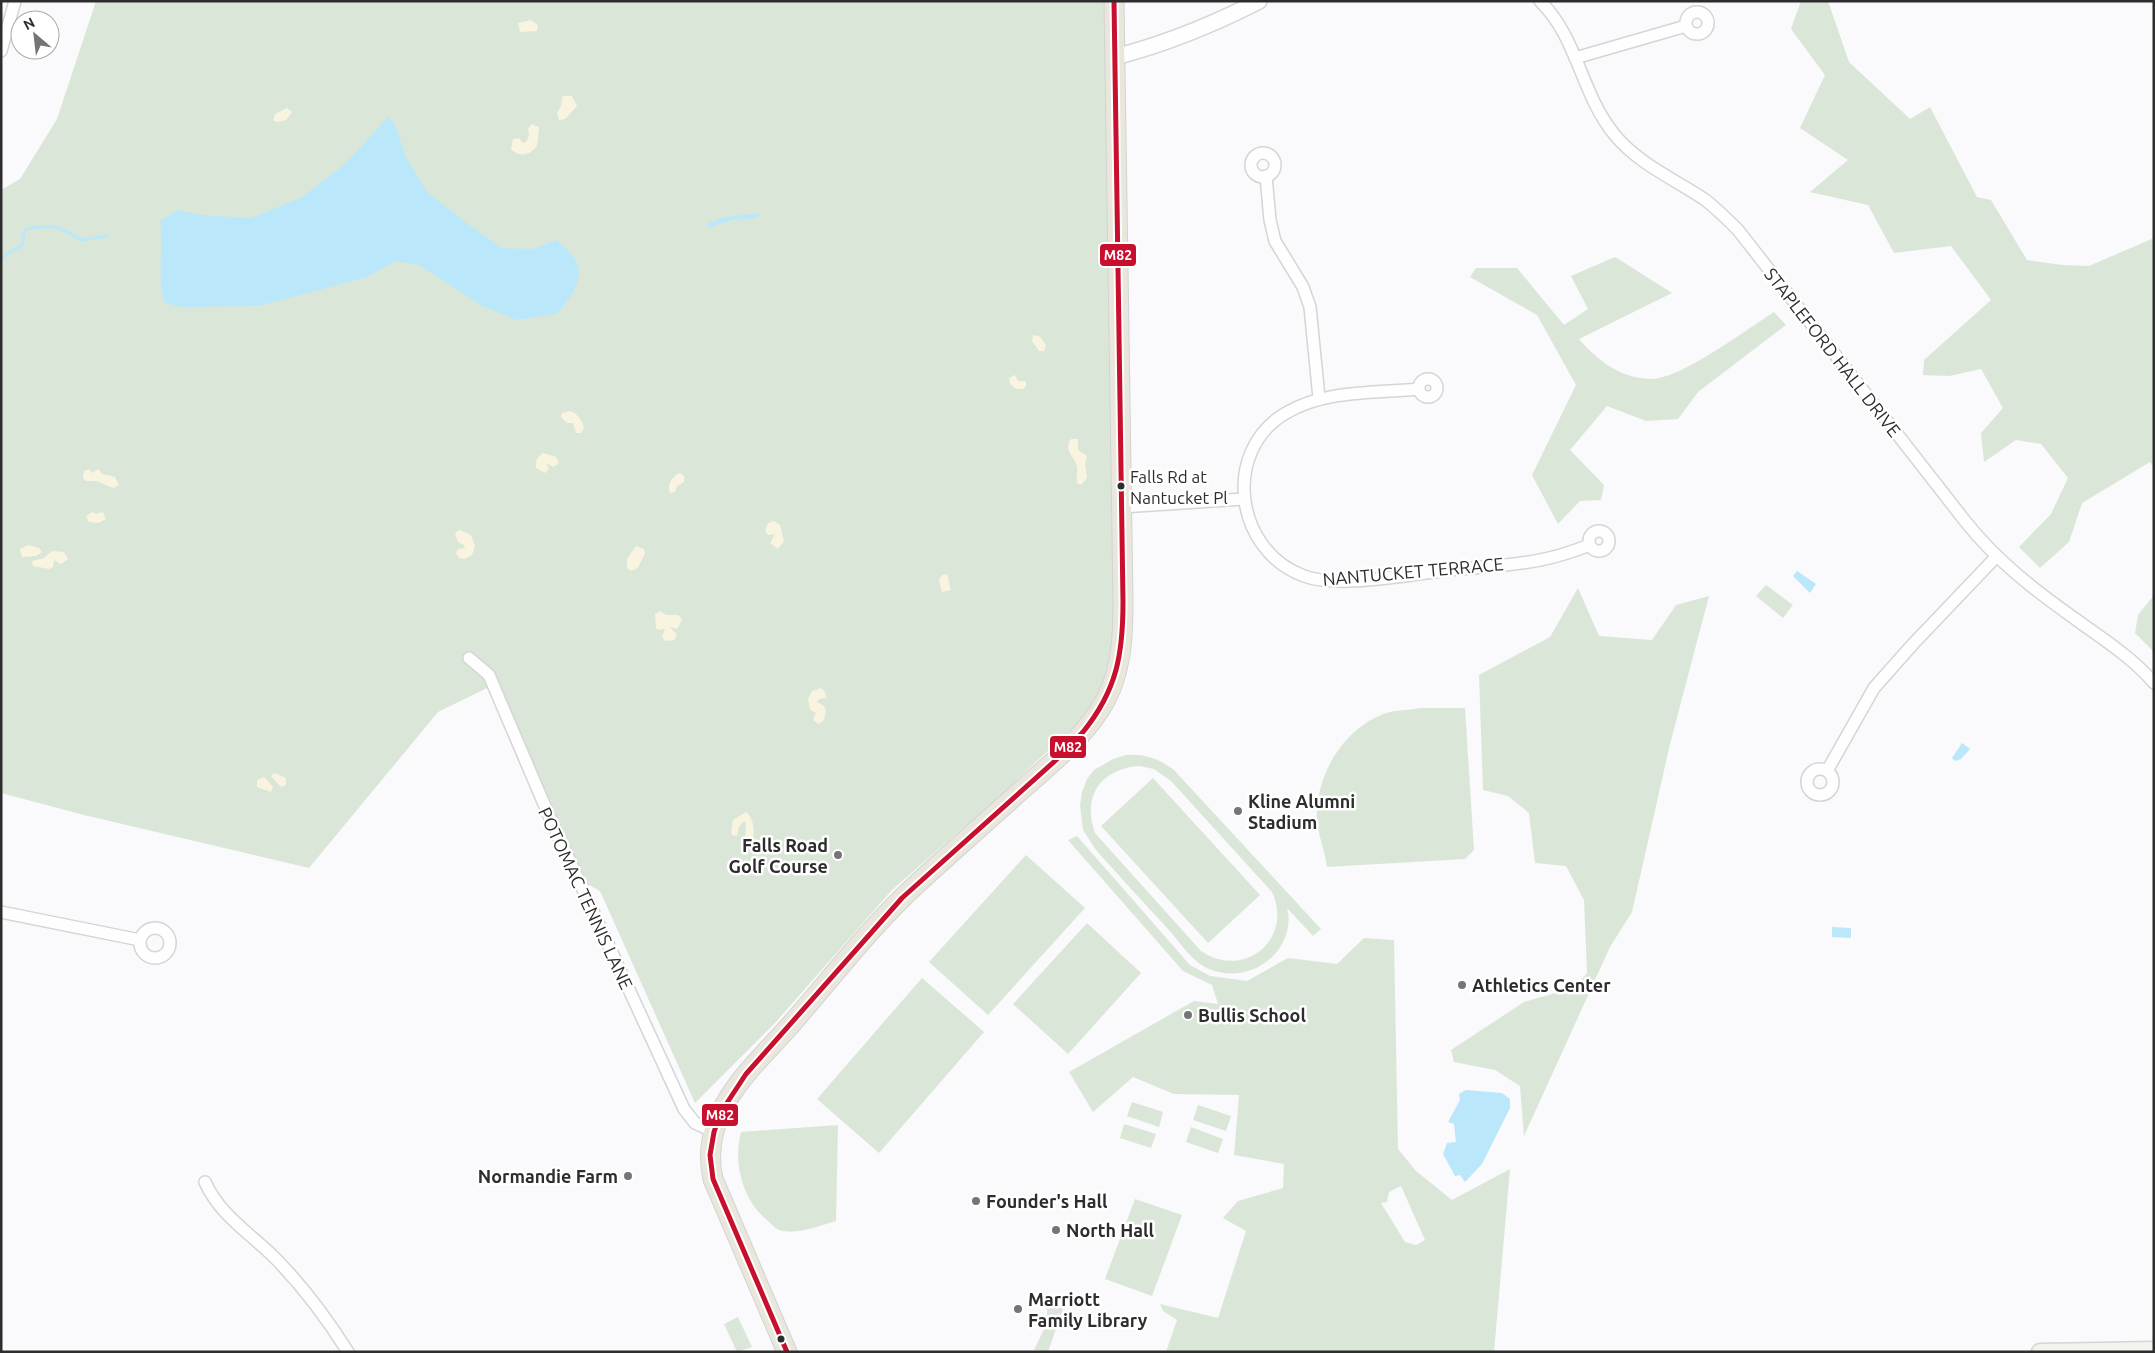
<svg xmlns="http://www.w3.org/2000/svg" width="2155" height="1353" font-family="Ubuntu,sans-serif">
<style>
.green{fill:#dae7d8;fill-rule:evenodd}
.sand{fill:#f9f4e0}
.water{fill:#bbe7fa}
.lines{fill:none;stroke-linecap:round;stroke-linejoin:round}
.stream{stroke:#bbe7fa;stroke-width:3}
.minor-casing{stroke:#d5d4d6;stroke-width:14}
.tertiary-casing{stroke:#d5d4d6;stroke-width:18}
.secondary-casing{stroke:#d5d4d6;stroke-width:19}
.primary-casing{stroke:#d3d3d4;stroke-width:21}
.minor{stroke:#fefefe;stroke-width:11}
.tertiary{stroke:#fefefe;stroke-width:15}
.secondary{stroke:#f4f2ed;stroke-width:16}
.primary{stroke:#e9e6dc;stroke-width:19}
.bus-1-casing{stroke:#fff;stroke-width:9}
.bus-1{stroke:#c8102e;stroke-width:5}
.bus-dot{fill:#2d2d2e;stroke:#fff;stroke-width:2}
.poi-dot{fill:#757476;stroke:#fff;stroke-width:2}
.labels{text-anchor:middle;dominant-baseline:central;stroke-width:5;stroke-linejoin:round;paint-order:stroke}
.bus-label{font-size:17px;fill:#2d2d2e;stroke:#fff;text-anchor:start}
.street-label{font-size:18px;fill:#2d2d2e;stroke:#fff}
.poi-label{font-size:18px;font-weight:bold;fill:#2d2d2e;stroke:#fff;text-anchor:start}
.line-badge{stroke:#fff;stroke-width:2}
.badge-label{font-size:14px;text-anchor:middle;font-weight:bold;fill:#fff}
</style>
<rect width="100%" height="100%" fill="#faf9fb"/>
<!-- green -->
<path class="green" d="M96,1H1105L1115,618L1112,665L1088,714L996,799L892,890L775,1023L695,1103L600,891L571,875L489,687L438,712L309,868L84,815L1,793V190L20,179L57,119Z
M1801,1H1828L1849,62L1910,119L1930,107L1977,197L1991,200L2027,260L2062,265L2089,266L2154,238V468L2150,462L2082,503L2069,542L2040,568L2019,547L2051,514L2068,478L2041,444L2016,440L1984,462L1981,433L2003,408L1981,369L1949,376L1923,375L1924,360L1991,300L1951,246L1894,253L1868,205L1810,192L1848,160L1800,128L1825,75L1791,29Z
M1615,257L1672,293L1579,339C1597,360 1620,378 1650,379C1680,380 1747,329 1774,312L1786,325L1698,392L1678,419L1646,421L1607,406L1570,450L1604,485L1601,500L1580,501L1558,524L1532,475L1576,385L1537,315L1470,277L1476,268H1517L1564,325L1588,309L1571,276Z
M1766,585L1793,605L1783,618L1756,596Z
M1578,588L1599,636L1652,640L1676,605L1709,596L1670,744L1632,912L1610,947L1524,1136L1520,1086L1495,1070L1454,1062L1451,1050L1524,1002L1576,987L1587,973L1584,900L1566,866L1535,863L1529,813L1508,796L1483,790L1479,675L1550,637Z
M2154,595V652L2135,633L2138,615Z
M1420,708H1465L1474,850L1465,859L1327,867C1325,852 1319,837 1317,822C1314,777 1343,728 1386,713C1396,710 1410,710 1420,708Z
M1126,755C1145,754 1157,758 1173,769L1321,929L1313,936L1287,908C1292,924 1285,944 1273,956C1256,973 1231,978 1209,969C1192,962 1180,942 1168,929C1144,903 1120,877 1096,850L1083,830L1080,805L1082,792L1087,779L1094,770L1113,759ZM1139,766L1154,769L1171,781L1272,892C1294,940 1243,980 1201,951L1095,833C1082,797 1100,769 1139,766Z
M1153,778L1260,895L1208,943L1101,826Z
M1077,836L1190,965L1210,976L1247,981L1288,958L1337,964L1364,938L1394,940L1398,1149L1416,1171L1452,1200L1510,1169L1494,1352H1166L1177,1320L1163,1311L1160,1304L1218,1318L1246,1231L1223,1218L1238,1201L1283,1188L1284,1164L1234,1155L1239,1095L1174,1094L1133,1077L1093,1112L1069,1072L1194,1001L1218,1004L1212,985L1183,971L1068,840ZM1401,1186L1425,1240L1416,1245L1405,1242L1381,1203L1387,1202L1389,1192Z
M1026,855L1085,908L988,1015L929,962Z
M1087,923L1141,973L1068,1054L1013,1004Z
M922,978L984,1032L879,1153L817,1099Z
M1132,1102L1163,1112L1159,1127L1127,1116Z
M1198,1105L1231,1116L1226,1131L1193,1120Z
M1124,1124L1156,1134L1151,1148L1120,1138Z
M838,1125L836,1221C819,1226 797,1235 779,1230C775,1228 770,1223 767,1220C742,1200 733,1162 741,1132Z
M1191,1127L1223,1139L1218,1153L1186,1142Z
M1135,1199L1182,1215L1152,1296L1105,1279Z
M1047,1300L1064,1306L1048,1352L1034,1350L1047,1323Z
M738,1317L752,1347L737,1352L724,1324Z"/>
<!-- sand -->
<path class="sand" d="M531,20L538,25L537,31L520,32L518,23Z
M565,96H572L577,106L565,119L559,120L557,113L561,106L562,97Z
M287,108L292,112L286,120L277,122L273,120L275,114Z
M532,124L539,127L537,146C530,155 520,158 511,149L513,139L519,138L523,143L526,142L529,136L528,129Z
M1033,335L1039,336L1046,345L1044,351H1039L1032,341Z
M1015,375L1018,381H1026V386L1023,389H1016L1010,384L1009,378Z
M570,411C578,414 582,420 584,428L581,433H576L573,423H567L561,417L562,413Z
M1071,439H1078V450L1087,456L1085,464L1087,478L1081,485L1077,483C1076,477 1078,471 1077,466C1074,456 1063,450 1071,439Z
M543,453L556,457L559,463L553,467L546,463L549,469L545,473L536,468C535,462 537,457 543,453Z
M89,469L92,473L98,469L102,474L115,477L119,485L113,488L97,481H86L83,478L84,471Z
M680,473L684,476V482L677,486L675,492L670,493C667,485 672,476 680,473Z
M92,512L96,514L103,512L106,519L98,523L89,522L86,516Z
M774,521L780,525L784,541L778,549L770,543L775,534L768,535L765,531L768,523Z
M460,530L471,535L475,546L472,555L464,559L459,558L456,553L458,549L465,548L464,545L458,542L455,533Z
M28,545L39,548L42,552L36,556L22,557L20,549Z
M636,546L644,549L645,553L638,568L631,571L627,568V559Z
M52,551L64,552L68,559L61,564L54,560L53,567L49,569L33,566L32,561L44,558Z
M947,574L951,590L942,592L939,580L942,575Z
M660,611L666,615H678L682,620L677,629L670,627L677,635L674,640L665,641L662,637L665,629L658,630L656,628L655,614Z
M821,688L825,692L826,698L819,699L817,702L824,706L826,711L824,720L819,724L813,720L816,713L810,710L808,699L812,691Z
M274,773L286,778V785L281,787L271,776Z
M264,777L273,787L271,792L257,787V780Z
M746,812C754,818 757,836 749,844L745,843L746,822H743L739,827L737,836L732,835L731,832L733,820Z"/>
<!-- water -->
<path class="water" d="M388,117L395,124L406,157L427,192L464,221L502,248L533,249L556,240C591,265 581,286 557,314L517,320L482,306L419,265L396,261L367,277L259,306L182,307L165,303C156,278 164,248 160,221L178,210L200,215L251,218L301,198L346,163Z
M759,213L758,218L732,220L708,228V223L725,217Z
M1797,571L1816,584L1810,593L1793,576Z
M1962,743L1970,749L1961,759L1955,761L1952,758Z
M1832,927L1851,928V938L1832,937Z
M1466,1090L1502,1093L1510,1099V1108L1482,1164L1465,1182L1460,1175L1455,1176L1443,1154L1447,1143L1456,1142L1454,1124L1448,1122L1460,1100L1459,1094Z"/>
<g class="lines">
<!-- stream -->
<path class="stream" d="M1,258L22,245L25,229C52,224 58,225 81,240L108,236"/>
<!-- minor casing -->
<g class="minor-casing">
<path id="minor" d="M1540,1C1578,38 1581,94 1614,134C1637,163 1674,179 1704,199C1716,208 1727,219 1738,230L1965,521C1996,560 2033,589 2074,618C2101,638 2132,657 2154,683
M1686 23a11 11 0 1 1 22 0a11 11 0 1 1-22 0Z
M1,51L15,1
M1575,58L1686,26
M1251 165a12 12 0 1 1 24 0a12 12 0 1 1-24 0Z
M1266,176L1270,220L1275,241L1303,287L1310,307L1319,398
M1419 388a9 9 0 1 1 18 0a9 9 0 1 1-18 0Z
M1419,389C1375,393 1325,390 1286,413C1221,451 1235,551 1304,576C1339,589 1411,574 1450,570C1479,567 1511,566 1540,560C1557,557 1574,551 1590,545
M1122,507L1243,499
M1589 541a10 10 0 1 1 20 0a10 10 0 1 1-20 0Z
M469,658L489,675L550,818L684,1109L695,1123L712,1131
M1807 782a13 13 0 1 1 26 0a13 13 0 1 1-26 0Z
M1827,771L1874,688L1913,644L1996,557
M1,912L140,940
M140 943a15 15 0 1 1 30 0a15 15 0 1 1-30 0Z
M205,1182C220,1215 247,1231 272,1255C301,1284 326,1317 348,1352"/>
</g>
<!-- tertiary casing -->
<g class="tertiary-casing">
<path id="tertiary" d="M1115,57C1165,44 1212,25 1259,1"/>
</g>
<!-- secondary casing -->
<g class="secondary-casing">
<path id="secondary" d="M2040,1352L2154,1350"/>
</g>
<!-- primary casing -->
<g class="primary-casing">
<path id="primary" d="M787,1352L713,1179C698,1111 753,1068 793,1022C834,975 873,924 919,882C954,850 990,818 1026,786C1052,763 1080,740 1099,711C1121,679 1123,640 1123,602L1114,1"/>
</g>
<!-- minor -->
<use href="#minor" class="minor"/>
<!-- tertiary -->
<use href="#tertiary" class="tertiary"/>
<!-- secondary -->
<use href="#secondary" class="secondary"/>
<!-- primary -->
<use href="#primary" class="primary"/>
<!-- bus-1 casing -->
<g class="bus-1-casing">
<path id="bus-1" d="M787,1352L713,1179L710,1155L714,1132L721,1112L746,1074L902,898L1056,760L1083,732C1117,690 1123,654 1123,602L1114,1"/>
</g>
<!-- bus-1 -->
<use href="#bus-1" class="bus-1"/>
</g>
<!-- markers -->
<g class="bus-dot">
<circle cx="1121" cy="486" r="4.5"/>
<circle cx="781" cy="1339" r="4.5"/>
</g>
<g class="poi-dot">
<circle cx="1238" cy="811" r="5"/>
<circle cx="838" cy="855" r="5"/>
<circle cx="1462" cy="985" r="5"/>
<circle cx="1188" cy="1015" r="5"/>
<circle cx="628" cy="1176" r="5"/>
<circle cx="976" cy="1201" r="5"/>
<circle cx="1056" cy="1230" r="5"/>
<circle cx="1018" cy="1309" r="5"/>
</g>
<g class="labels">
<!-- bus labels -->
<g class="bus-label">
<text x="1130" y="476">Falls Rd at<tspan x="1130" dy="21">Nantucket Pl</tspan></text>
</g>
<!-- street labels -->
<g class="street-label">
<text transform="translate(1833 352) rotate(52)">STAPLEFORD HALL DRIVE</text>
<text transform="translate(1413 571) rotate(-5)">NANTUCKET TERRACE</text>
<text transform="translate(586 898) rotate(65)">POTOMAC TENNIS LANE</text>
</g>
<!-- poi labels -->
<g class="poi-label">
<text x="1248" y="801">Kline Alumni<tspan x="1248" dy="21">Stadium</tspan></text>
<text x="828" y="845" text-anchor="end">Falls Road<tspan x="828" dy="21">Golf Course</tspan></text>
<text x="1472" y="985">Athletics Center</text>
<text x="1198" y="1015">Bullis School</text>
<text x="618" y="1176" text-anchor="end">Normandie Farm</text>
<text x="986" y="1201">Founder's Hall</text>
<text x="1066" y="1230">North Hall</text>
<text x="1028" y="1299">Marriott<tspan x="1028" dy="21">Family Library</tspan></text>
</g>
</g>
<g class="line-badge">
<rect x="1099" y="243" width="38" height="24" rx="5" fill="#c8102e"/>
<rect x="1049" y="735" width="38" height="24" rx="5" fill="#c8102e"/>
<rect x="701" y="1103" width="38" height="24" rx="5" fill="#c8102e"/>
</g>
<g class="badge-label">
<text x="1118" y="260">M82</text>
<text x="1068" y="752">M82</text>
<text x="720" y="1120">M82</text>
</g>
<!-- border -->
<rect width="2155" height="1353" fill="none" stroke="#2d2d2e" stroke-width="5"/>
<!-- north arrow -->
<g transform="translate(35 35) rotate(332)"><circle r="24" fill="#ffffff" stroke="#ababab"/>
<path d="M0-4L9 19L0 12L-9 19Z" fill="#757476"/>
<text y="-8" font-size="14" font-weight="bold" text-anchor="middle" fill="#2d2d2e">N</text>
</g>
</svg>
